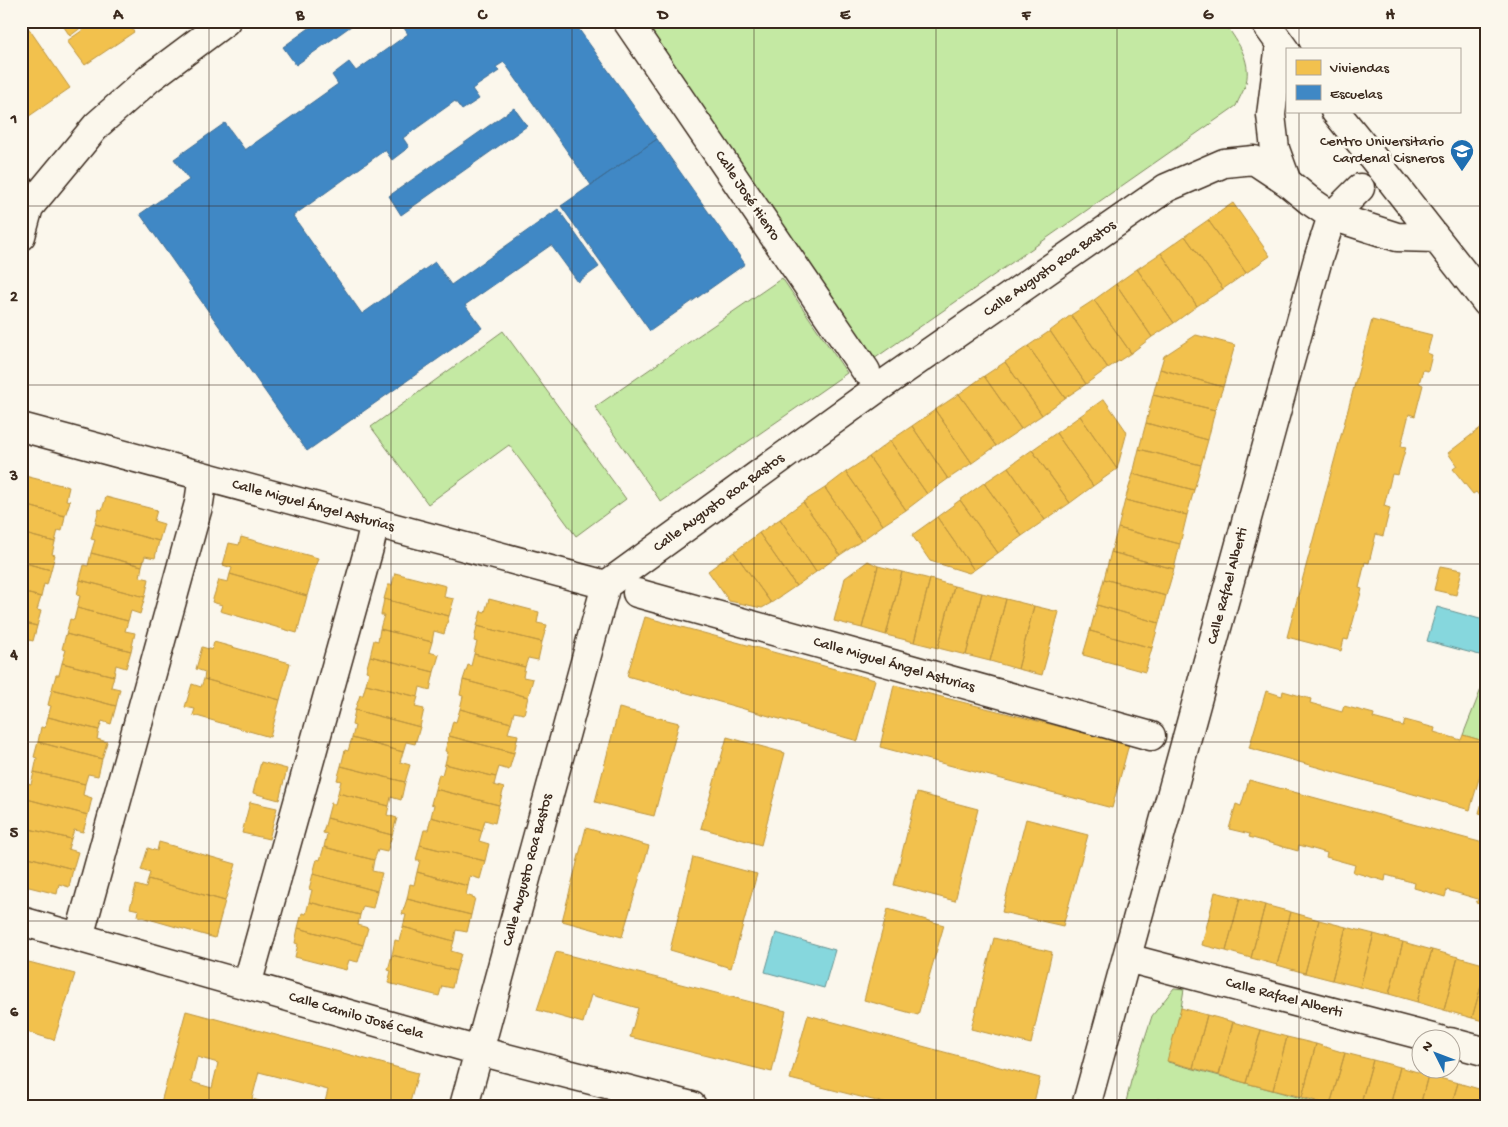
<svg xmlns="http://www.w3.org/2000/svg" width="1508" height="1127" font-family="'Gochi Hand',sans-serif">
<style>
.green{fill:#c4e9a3;stroke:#808a60}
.water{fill:#86d7dd;stroke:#689291}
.homes{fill:#f2c14e;stroke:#bb9440;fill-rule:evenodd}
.schools{fill:#3f88c5;stroke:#3e6c93}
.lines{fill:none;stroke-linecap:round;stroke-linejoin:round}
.pedestrian-casing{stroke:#3b2a1e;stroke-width:31}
.minor-casing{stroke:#3b2a1e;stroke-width:31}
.pedestrian{stroke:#fbf7ec;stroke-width:28}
.minor{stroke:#fbf7ec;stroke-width:28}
.grid{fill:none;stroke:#3b2a1e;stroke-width:1;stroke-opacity:0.55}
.labels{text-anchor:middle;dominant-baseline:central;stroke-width:5;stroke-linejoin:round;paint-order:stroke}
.poi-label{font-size:15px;fill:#3b2a1e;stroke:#fbf7ec;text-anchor:end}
.street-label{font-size:15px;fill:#3b2a1e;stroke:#fbf7ec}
.neatline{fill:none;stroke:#3b2a1e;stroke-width:2}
.grid-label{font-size:16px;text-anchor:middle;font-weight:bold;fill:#3b2a1e}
</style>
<rect width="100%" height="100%" fill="#fbf7ec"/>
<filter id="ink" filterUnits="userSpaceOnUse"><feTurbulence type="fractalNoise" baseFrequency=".02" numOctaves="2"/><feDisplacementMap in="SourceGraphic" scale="10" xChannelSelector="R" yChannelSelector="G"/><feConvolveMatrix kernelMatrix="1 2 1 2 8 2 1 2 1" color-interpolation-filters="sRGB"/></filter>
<g filter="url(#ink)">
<!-- green -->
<path class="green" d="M634,21H1223C1236,39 1252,60 1246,83C1244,91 1239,98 1236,106L871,361Z
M782,278L847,373L661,502L595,407Z
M503,331L626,499L576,536L509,445L428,504L371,427Z
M1487,674V742L1463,735Z
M1174,988L1184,989L1181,1008L1168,1062L1331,1106H1182L1158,1099L1156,1106H1125L1131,1081L1152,1016Z"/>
<!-- water -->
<path class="water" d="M1437,607L1487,621V657L1427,641Z
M776,933L835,950L824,988L765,972Z"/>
<!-- homes -->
<path class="homes" d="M60,21H90L70,36Z
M96,21H132L128,24L134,32L85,65L67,41Z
M27,26L70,88L22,121L21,30Z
M1233,203L1270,256L1246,273L1208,220Z
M1208,220L1246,273L1223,289L1185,236Z
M1185,236L1223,289L1197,306L1161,253Z
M1161,253L1197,306L1174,323L1137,269Z
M1137,269L1174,323L1152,337L1116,284Z
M1116,284L1152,337L1131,353L1094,300Z
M1094,300L1131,353L1108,368L1071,315Z
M1071,315L1108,368L1086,384L1050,331Z
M1372,320L1432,335L1427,353L1432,355L1428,371L1423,370L1419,383L1423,385L1415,416L1409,414L1401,446L1406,447L1398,475L1392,474L1384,506L1390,508L1383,536L1376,534L1369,563L1365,562L1359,588L1362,589L1348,640L1344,639L1341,651L1287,637Z
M1050,331L1086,384L1065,398L1028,346Z
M1196,335L1235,345L1223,387L1160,369L1164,356Z
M1028,346L1065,398L1042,415L1005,362Z
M1005,362L1042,415L1021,429L984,376Z
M1160,369L1223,387L1215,410L1153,395Z
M984,376L1021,429L996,446L959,394Z
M959,394L996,446L972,463L935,410Z
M1153,395L1215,410L1208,440L1146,423Z
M1104,399L1127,432L1117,469L1080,416Z
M935,410L972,463L948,479L912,426Z
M1080,416L1117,469L1093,486L1056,433Z
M1146,423L1208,440L1201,465L1139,449Z
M1487,423V505L1476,492L1473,494L1453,469L1457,466L1448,453Z
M912,426L948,479L927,494L890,441Z
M1056,433L1093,486L1070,503L1032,450Z
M890,441L927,494L906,510L869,457Z
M1139,449L1201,465L1194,490L1133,474Z
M1032,450L1070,503L1045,520L1008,467Z
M869,457L906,510L883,525L846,472Z
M1008,467L1045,520L1022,536L984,483Z
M846,472L883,525L861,541L825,488Z
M1133,474L1194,490L1187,515L1125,500Z
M21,475L69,487L66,500L70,501L65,516L21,504Z
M984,483L1022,536L998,553L960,500Z
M825,488L861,541L840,555L803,502Z
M106,497L157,510L154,521L164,524L159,541L95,524L99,509L102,510Z
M960,500L998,553L974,570L937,517Z
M1125,500L1187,515L1180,544L1118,528Z
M803,502L840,555L816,572L780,519Z
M21,504L65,516L62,531L58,530L55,542L21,533Z
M937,517L974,570L969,573L930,561L912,535Z
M780,519L816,572L796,586L759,533Z
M95,524L159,541L155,558L145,556L142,566L91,553L95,540L91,539Z
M1118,528L1180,544L1174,569L1111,552Z
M21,533L55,542L52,554L55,555L51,570L21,562Z
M759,533L796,586L771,603L734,552Z
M241,537L318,558L307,596L230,574L232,568L223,565L229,543L239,545Z
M734,552L771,603L762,608L729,601L708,571Z
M1111,552L1174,569L1166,596L1104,579Z
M91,553L142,566L140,577L149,579L145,597L80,580L84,565L88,566Z
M868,561L878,566L862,628L834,621L845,578Z
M21,562L51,570L47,585L44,584L41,597L21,592Z
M878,566L902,572L886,635L862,628Z
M1440,566L1462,570L1456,595L1434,590Z
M902,572L930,579L914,642L886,635Z
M395,573L446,586L444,597L454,599L449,616L384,599L388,585H392Z
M230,574L307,596L297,633L220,611L222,605L212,602L219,580L228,582Z
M930,579L954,586L938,648L914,642Z
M1104,579L1166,596L1159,623L1097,605Z
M80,580L145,597L140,614L131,611L128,621L77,608L80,596L77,595Z
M954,586L982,593L966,655L938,648Z
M21,592L41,597L37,610L41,611L37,626L21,622Z
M982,593L1006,599L990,661L966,655Z
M384,599L449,616L444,634L434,631L432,642L380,629L384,615H381Z
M489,599L539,612L537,623L547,625L542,642L477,626L481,611L485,612Z
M1006,599L1034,606L1018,669L990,661Z
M1097,605L1159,623L1152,648L1090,631Z
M1034,606L1059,612L1042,675L1018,669Z
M77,608L128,621L125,631L135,633L131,651L66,634L70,619L74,620Z
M645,617L875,680L858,741L627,676Z
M21,622L37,626L33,641L29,640L26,651L21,650Z
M477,626L542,642L538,660L528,658L525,667L474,654L477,642L474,641Z
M380,629L432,642L429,652L439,655L434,672L370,656L374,640L378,641Z
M1090,631L1152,648L1145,672L1083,655Z
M66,634L131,651L126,668L116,665L114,676L62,663L66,650L62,649Z
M214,642L290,663L280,700L204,679L205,672L196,669L202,647L212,650Z
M21,650L26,651L24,662L27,663L23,678H21Z
M474,654L525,667L523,677L533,679L528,697L463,680L468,665L471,666Z
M370,656L434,672L430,690L420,687L418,697L366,684L369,672L366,671Z
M62,663L114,676L111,687L120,689L116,706L52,689L56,675H59Z
M204,679L280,700L270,737L193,715L195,709L185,707L192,684L201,687Z
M463,680L528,697L524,714L514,712L511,723L460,709L463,696L460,695Z
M366,684L418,697L415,707L424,709L420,727L355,710L360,695H363Z
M894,685L1129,744L1112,808L880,747Z
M52,689L116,706L111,724L102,721L99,730L48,717L51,706L48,705Z
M1266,691L1282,696L1283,691L1311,699L1310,703L1342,712L1344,706L1374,714L1373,718L1403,726L1405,720L1435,728L1434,732L1461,740L1463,735L1487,742V751L1470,810L1249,748Z
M619,708L679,723L654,816L595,802Z
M460,709L511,723L508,733L518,735L514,753L449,736L453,721L456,722Z
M355,710L420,727L415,744L406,742L403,752L352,738L355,726L352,725Z
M48,717L99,730L97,739L107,742L102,759L38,742L41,727L45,728Z
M449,736L514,753L509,770L499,767L496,777L445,764L448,752L445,751Z
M727,737L785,753L761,845L701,828Z
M352,738L403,752L400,762L410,765L405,782L341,766L345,750L348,751Z
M38,742L102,759L98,776L88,774L85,784L34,772L37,758L34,757Z
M261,762L287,769L279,800L253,793Z
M445,764L496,777L494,785L504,788L499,805L435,789L439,774L442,775Z
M341,766L405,782L401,800L391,797L389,806L338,793L341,781L337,780Z
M34,772L85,784L83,795L92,798L88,815L23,798L27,783L31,784Z
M1249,780L1487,844V906L1476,903L1478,899L1447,890L1445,897L1414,888L1415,883L1386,875L1385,881L1353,872L1355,865L1326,857L1327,853L1299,845L1298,851L1249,837L1250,834L1229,829L1236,804L1241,806Z
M1487,784V815L1479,813Z
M435,789L499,805L495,823L485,820L482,831L431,817L434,805L431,804Z
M338,793L389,806L387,815L397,818L392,835L327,818L331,803L335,804Z
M917,793L978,809L955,901L894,885Z
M23,798L88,815L83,832L74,830L71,839L21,827V806Z
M250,802L277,808L269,839L242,833Z
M431,817L482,831L479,841L489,844L485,861L420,845L424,830H428Z
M327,818L392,835L387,852L378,850L374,860L324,847L327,834L323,833Z
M1026,819L1088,835L1063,926L1002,912Z
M21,827L71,839L68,849L78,852L73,869L21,855Z
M586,828L649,846L622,937L562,921Z
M159,842L236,864L225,901L148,879L150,873L141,870L148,848L157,851Z
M420,845L485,861L480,879L470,876L468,886L417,872L420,860H416Z
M324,847L374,860L372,871L382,873L377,891L313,874L317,859L320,860Z
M21,855L73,869L69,887L59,884L57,894L21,885Z
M693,857L757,874L731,968L670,950Z
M417,872L468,886L466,895L475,898L471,915L407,899L410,884L414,885Z
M313,874L377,891L373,908L363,906L360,915L309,902L312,890L309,889Z
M148,879L225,901L215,938L138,916L139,910L130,908L136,885L146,888Z
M1215,892L1240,898L1226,951L1202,945Z
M1240,898L1265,905L1251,958L1226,951Z
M407,899L471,915L467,932L456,930L454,941L403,927L406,915L402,914Z
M309,902L360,915L358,925L368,928L363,945L298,928L302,913L306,914Z
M1265,905L1291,912L1277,965L1251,958Z
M888,909L944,925L918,1015L864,1000Z
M1291,912L1319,920L1305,973L1277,965Z
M1319,920L1346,927L1332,980L1305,973Z
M403,927L454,941L451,951L461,954L456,971L392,955L395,940L399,941Z
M1346,927L1374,934L1360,987L1332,980Z
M298,928L363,945L358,962L349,960L346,970L295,957L298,944L295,943Z
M1374,934L1403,942L1389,994L1360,987Z
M994,938L1052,952L1031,1044L971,1029Z
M1403,942L1432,950L1417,1002L1389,994Z
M1432,950L1458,957L1444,1010L1417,1002Z
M556,952L786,1011L772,1072L630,1037L638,1008L591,995L583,1023L537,1010Z
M392,955L456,971L452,988L442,986L439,996L388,983L391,971L388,970Z
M1458,957L1487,965L1472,1018L1444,1010Z
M21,960L75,974L54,1040L21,1030Z
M1487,965V1022L1472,1018Z
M1181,1008L1207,1015L1193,1068L1167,1061Z
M186,1011L418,1073L409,1106H374L367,1104L366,1106H324L328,1090L259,1072L252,1099L276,1106H160ZM197,1057L218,1063L212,1088L191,1082Z
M808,1015L1040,1078L1033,1106H896L790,1079Z
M1207,1015L1233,1022L1219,1075L1193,1068Z
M1233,1022L1261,1030L1246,1083L1219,1075Z
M1261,1030L1287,1037L1273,1090L1246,1083Z
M1287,1037L1316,1044L1302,1097L1273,1090Z
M1316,1044L1345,1053L1330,1105L1302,1097Z
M1345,1053L1373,1060L1360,1106L1330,1105Z
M1373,1060L1400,1067L1390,1106H1360Z
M1400,1067L1428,1075L1420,1106H1390Z
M1428,1075L1458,1083L1451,1106H1420Z
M1458,1083L1486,1091L1482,1106H1451Z
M1157,1099L1183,1106H1156Z"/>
<!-- schools -->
<path class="schools" d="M319,21H358L296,65L283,47Z
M407,21H573L657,139L591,185L504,62L496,67L499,71L472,89L479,99L462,110L455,101L403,138L409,147L392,160L385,150L293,216L362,314L435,262L451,285L558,209L599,267L578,282L551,245L465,305L482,328L307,451L140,214L189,180L174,159L225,123L245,150L338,84L332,75L349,62L356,71L408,34L402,25Z
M514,108L527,126L401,215L389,196Z
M657,139L745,264L650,331L561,206Z"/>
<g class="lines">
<!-- pedestrian casing -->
<g class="pedestrian-casing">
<path id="pedestrian" d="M627,21L866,371
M637,593L1151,736"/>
</g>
<!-- minor casing -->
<g class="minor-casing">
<path id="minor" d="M1264,21L1287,53
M1280,44L1271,115L1275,149L1287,182L1310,201L1332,216L1397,237L1436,238
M1335,111L1386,174L1487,303
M21,236L29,207L97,125L150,78L226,21
M21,427L606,585
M21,921L479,1051L692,1106
M79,937L199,503L203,476
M1127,958L1440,1040
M247,985L369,548L375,522
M1450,1042L1487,1052
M464,1106L606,585L878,388L1166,188L1224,163L1254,160L1287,182
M1086,1106L1318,259L1332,216L1360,188"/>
</g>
<!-- pedestrian -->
<use href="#pedestrian" class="pedestrian"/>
<!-- minor -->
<use href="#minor" class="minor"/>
</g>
</g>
<!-- grid -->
<path class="grid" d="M209,21V1106M391,21V1106M572,21V1106M754,21V1106M936,21V1106M1117,21V1106M1299,21V49M1299,111V1106M21,206H1487M21,385H1487M21,564H1487M21,742H1487M21,921H1487"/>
<!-- icons -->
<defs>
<g id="school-pin" transform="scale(1.25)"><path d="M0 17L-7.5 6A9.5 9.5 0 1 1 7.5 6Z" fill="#1f6fb2" stroke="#fbf7ec"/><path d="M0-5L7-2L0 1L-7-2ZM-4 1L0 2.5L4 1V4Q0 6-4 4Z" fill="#fff"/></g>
</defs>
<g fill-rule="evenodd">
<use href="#school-pin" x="1462" y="151"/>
</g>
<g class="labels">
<!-- poi labels -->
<g class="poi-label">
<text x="1444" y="142">Centro Universitario<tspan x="1444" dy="17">Cardenal Cisneros</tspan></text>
</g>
<!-- street labels -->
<g class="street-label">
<text transform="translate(747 196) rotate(56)">Calle José Hierro</text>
<text transform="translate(1050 269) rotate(-35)">Calle Augusto Roa Bastos</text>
<text transform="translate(719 503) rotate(-36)">Calle Augusto Roa Bastos</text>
<text transform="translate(313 506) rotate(15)">Calle Miguel Ángel Asturias</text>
<text transform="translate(1228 586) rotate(-75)">Calle Rafael Alberti</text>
<text transform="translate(894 665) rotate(16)">Calle Miguel Ángel Asturias</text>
<text transform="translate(528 870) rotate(-75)">Calle Augusto Roa Bastos</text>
<text transform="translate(1284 998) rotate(15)">Calle Rafael Alberti</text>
<text transform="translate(356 1016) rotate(16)">Calle Camilo José Cela</text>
</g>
</g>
<!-- margin -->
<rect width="1508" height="1127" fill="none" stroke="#fbf7ec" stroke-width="55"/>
<!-- legend -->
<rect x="1286" y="48" width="175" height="65" fill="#fbf7ec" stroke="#aea59a"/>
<rect x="1296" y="60" width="25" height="15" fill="#f2c14e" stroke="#aea59a"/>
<text x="1330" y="72" font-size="15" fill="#3b2a1e">Viviendas</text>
<rect x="1296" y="85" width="25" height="15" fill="#3f88c5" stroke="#aea59a"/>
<text x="1330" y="98" font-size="15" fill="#3b2a1e">Escuelas</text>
<!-- north arrow -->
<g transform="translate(1436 1054) rotate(312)"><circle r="24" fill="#fbf7ec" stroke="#aea59a"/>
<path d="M0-4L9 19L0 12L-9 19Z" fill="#1f6fb2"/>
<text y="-8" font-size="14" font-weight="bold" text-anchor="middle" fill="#3b2a1e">N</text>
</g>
<rect x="28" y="28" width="1452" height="1072" class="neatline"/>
<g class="grid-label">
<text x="118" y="19">A</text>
<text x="300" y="19">B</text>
<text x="482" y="19">C</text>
<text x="663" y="19">D</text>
<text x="845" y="19">E</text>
<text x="1026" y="19">F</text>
<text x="1208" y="19">G</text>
<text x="1390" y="19">H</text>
<text x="14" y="123">1</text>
<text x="14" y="301">2</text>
<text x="14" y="480">3</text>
<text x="14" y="659">4</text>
<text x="14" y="837">5</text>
<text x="14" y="1016">6</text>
</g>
</svg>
